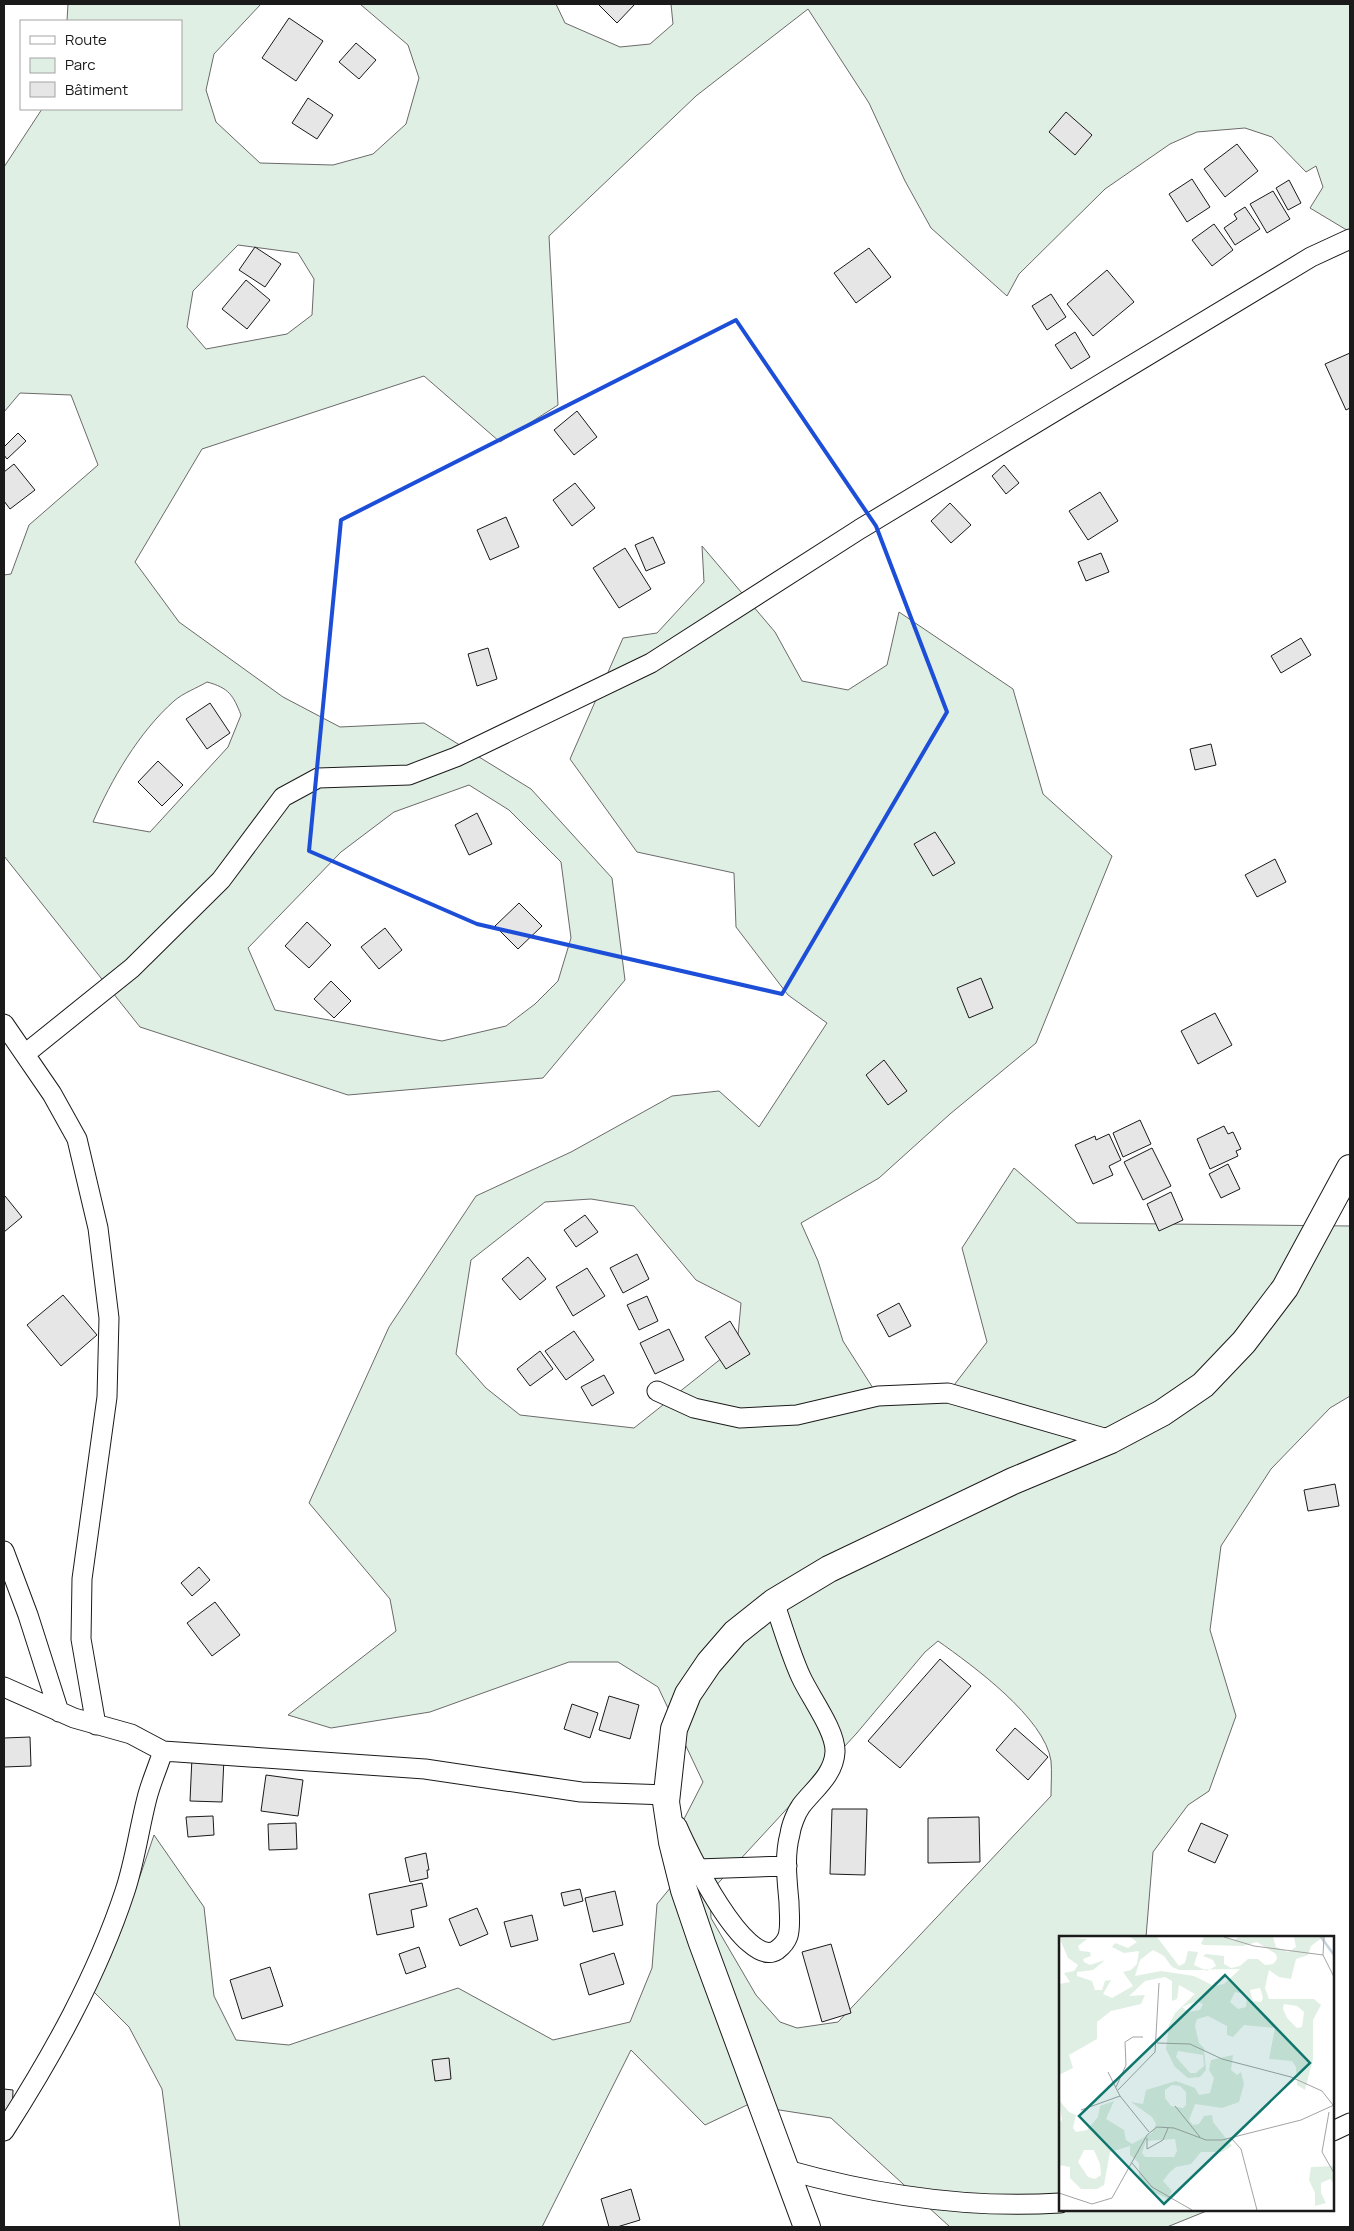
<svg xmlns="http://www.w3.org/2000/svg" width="1354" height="2231" font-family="Manrope,sans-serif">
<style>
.green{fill:#e0efe3;stroke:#6a6a6a;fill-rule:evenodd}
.building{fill:#e6e6e6;stroke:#1a1a1a}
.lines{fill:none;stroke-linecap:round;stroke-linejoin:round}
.minor-casing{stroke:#1a1a1a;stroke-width:21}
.secondary-casing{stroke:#1a1a1a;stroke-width:28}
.minor{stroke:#fff;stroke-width:19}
.secondary{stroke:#fff;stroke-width:26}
.marked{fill:none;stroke:#1d4ed8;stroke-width:4;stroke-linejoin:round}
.inset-river{fill:none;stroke:#c6d2dc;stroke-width:2.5}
.inset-road{fill:none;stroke:#a3a3a3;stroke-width:1}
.view{fill:#0f766e;fill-opacity:0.15;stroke:#0f766e;stroke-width:2.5}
.inset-edge{fill:none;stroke:#1a1a1a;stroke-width:2.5}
</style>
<rect width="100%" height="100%" fill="#fff"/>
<!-- green -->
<path class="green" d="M68,4H261L214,54L206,90L216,122L260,163L333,165L373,154L406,124L419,78L408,45L360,4H556L565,23L620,47L650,44L673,24L671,4H1350V232L1310,208L1323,187L1316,166L1306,172L1272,137L1245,128L1197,132L1170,144L1105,189L1019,274L1007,296L931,228L905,181L869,103L808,9L696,96L549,236L558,405L500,442L424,376L202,449L135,562L179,622L283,697L340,727L424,723L531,789L612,878L625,980L543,1078L348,1095L140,1027L4,856V575L11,574L29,525L98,465L71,395L20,393L4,412V167L42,109H181V21H67ZM238,245L298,253L314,279L312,315L287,334L206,349L187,327L193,291ZM207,682C229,688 233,695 241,715L228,747L150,832L93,822C111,780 139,732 174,701C183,693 197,688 207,682ZM469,785L509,810L561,862L571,938L558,981L535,1004L506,1026L442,1041L275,1010L248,948L341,852L394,812Z
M702,546L775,632L802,681L848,690L887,665L899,612L1013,689L1043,794L1112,856L1036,1043L950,1114L879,1178L801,1223L818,1261L843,1341L878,1396L948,1393L987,1342L962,1248L1014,1168L1077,1223L1350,1226V1396L1330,1408L1271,1469L1221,1546L1210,1630L1236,1716L1209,1791L1188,1805L1153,1852L1146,1937H1060V2210H1209L1167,2227H950L831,2118L747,2105L705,2125L631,2050L542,2227H180L162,2089L129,2027L87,1985L140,1876L154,1835L204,1907L214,1996L236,2040L289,2045L458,1988L553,2040L630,2022L652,1968L657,1904L685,1870L683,1821L703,1782L658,1687L618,1662H569L430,1712L331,1728L288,1715L396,1631L390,1599L309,1503L389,1327L476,1196L571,1152L672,1096L719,1091L759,1127L827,1023L788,995L736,927L734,873L637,852L570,759L623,638L657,633L704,582ZM591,1199L634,1206L696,1280L741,1303L737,1346L634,1428L520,1415L486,1388L456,1354L471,1260L545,1202ZM938,1641C972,1665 1045,1718 1051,1761C1052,1772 1051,1784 1051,1796L838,2022L797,2028L780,2022L756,1995L711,1918L710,1892L856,1734L925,1652Z"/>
<!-- building -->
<path class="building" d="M598,4H635L617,23Z
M289,18L323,41L296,81L262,58Z
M356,43L376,60L359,79L339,62Z
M308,98L333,115L317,139L292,123Z
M1066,112L1092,135L1075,155L1049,132Z
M1237,144L1258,171L1225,197L1204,169Z
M1192,179L1210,207L1187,222L1169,194Z
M1289,180L1301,203L1288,210L1276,188Z
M1273,191L1290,219L1267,233L1250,204Z
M1245,207L1260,229L1235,245L1224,228L1237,219L1234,214Z
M1214,224L1233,250L1212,266L1192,240Z
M255,247L281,264L265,287L239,270Z
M869,248L891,277L856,303L834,273Z
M1107,270L1134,302L1093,336L1067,304Z
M246,280L270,300L247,329L222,309Z
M1051,294L1066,317L1047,330L1032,306Z
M1075,332L1090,357L1071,369L1055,345Z
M1350,353V408L1346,410L1325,364Z
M577,411L597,437L574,455L554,430Z
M18,433L26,441L7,459L4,455V447Z
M14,464L35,490L10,509L4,501V472Z
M1004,465L1019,483L1006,494L992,476Z
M575,483L595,508L572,526L553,500Z
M1100,492L1118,521L1088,540L1069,511Z
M950,503L971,525L951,543L931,521Z
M506,517L519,547L490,560L477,530Z
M653,537L665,563L646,571L635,545Z
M625,548L651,589L619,608L593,568Z
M1101,553L1109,572L1086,581L1078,562Z
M1301,638L1311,655L1281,673L1271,656Z
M488,648L497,679L477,686L468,654Z
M210,703L230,733L207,749L186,719Z
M1211,744L1216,765L1195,770L1190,749Z
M158,761L183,785L162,806L138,782Z
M477,813L492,844L469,855L455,825Z
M935,832L955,863L933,876L914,844Z
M1275,859L1286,882L1257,897L1245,875Z
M519,903L542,926L518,949L495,926Z
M307,922L331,945L309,968L285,946Z
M385,928L402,950L379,969L361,947Z
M981,978L993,1008L969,1018L957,988Z
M331,981L351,1001L334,1018L314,999Z
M1215,1013L1232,1045L1198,1064L1181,1031Z
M884,1060L907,1091L888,1105L866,1075Z
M1140,1120L1151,1144L1123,1157L1113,1133Z
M1224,1126L1228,1134L1233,1132L1241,1149L1236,1151L1238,1156L1210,1169L1197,1139Z
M1109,1134L1121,1160L1109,1166L1113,1175L1093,1184L1075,1145L1095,1136L1096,1140Z
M1152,1148L1171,1186L1143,1200L1124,1162Z
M1228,1164L1240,1189L1221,1198L1209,1174Z
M1171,1192L1183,1220L1159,1231L1147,1204Z
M5,1196L22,1217L4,1232V1197Z
M585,1215L598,1232L576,1247L564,1230Z
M637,1254L649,1279L623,1293L610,1268Z
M528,1257L546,1279L520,1300L502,1279Z
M587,1268L605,1296L573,1316L556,1287Z
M63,1295L97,1335L61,1366L27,1325Z
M647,1296L658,1321L639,1330L627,1305Z
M899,1303L911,1326L889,1337L877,1315Z
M730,1321L750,1354L726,1369L705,1337Z
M669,1329L684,1360L655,1374L640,1343Z
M574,1331L594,1360L566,1380L545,1351Z
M540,1351L553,1369L530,1386L517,1369Z
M604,1375L614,1393L592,1406L581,1387Z
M1335,1484L1339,1506L1308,1511L1304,1490Z
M199,1567L210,1580L192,1596L181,1583Z
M215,1602L240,1635L212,1656L187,1623Z
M940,1659L971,1686L900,1768L868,1741Z
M609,1696L639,1705L630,1739L599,1730Z
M572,1704L598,1713L590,1738L564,1729Z
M1015,1728L1048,1757L1028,1780L996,1750Z
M30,1737L31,1766L4,1767V1738Z
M192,1757L224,1758L222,1802L190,1801Z
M266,1775L303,1780L298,1816L261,1811Z
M832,1809H867L865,1875L830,1874Z
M213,1816L214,1835L188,1837L186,1817Z
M979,1817L980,1862L928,1863V1818Z
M296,1823L297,1849L269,1850L268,1824Z
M1201,1823L1228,1835L1215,1863L1188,1851Z
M426,1853L429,1870H427L428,1878L410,1882L405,1858Z
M422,1883L427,1906L411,1910L414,1927L377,1935L369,1894Z
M580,1889L583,1901L564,1906L561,1893Z
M615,1891L623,1925L593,1932L585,1898Z
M477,1908L488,1934L460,1946L449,1919Z
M532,1915L538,1940L511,1947L504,1922Z
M831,1944L851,2013L822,2022L802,1952Z
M419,1947L426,1967L406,1974L399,1954Z
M614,1953L624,1984L589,1995L580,1964Z
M270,1967L283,2006L242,2019L230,1980Z
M449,2058L451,2079L435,2081L432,2060Z
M4,2089L13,2090L12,2119H4Z
M631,2189L640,2220L617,2227H609L601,2199Z"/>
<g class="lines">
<!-- minor casing -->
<g class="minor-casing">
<path id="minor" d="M4,1024L52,1094L77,1139L98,1228L109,1318L107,1397L82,1579L81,1639L96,1725
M25,1054L132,968L221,880L283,797L318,778L409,775L456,757L651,663L860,529L1311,257L1350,239
M657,1391L694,1408L740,1418L797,1415L878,1396L948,1393L1111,1440
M4,1551L28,1615L59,1712
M4,1687L74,1718L131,1734L163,1751L425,1769L581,1792L668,1795
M677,1826C687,1849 745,1971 777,1950C781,1947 786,1942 788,1936C791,1926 789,1912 789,1902C787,1880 784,1856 790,1834C791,1826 796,1813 801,1806C813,1790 834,1775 835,1752C836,1731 810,1697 801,1677C790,1653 783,1627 774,1602
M697,1869L787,1866
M4,2131C52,2056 97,1976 125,1891C135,1861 139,1829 147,1798C151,1782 158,1767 163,1751
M1333,2131L1350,2123
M787,2170C876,2195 968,2209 1060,2203"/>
</g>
<!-- secondary casing -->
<g class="secondary-casing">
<path id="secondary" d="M807,2227L702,1943L684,1890L672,1842L666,1802L674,1729L688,1694L709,1663L735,1633L774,1602L829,1569L1013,1481L1111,1440L1162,1413L1203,1385L1244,1342L1285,1288L1350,1168"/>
</g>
<!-- minor -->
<use href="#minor" class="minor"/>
<!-- secondary -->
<use href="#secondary" class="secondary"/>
</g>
<!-- marked area -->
<path class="marked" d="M736,320L876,526L947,712L782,994L477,924L309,851L341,520Z"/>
<!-- overview -->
<g transform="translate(1059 1936)">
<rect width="275" height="275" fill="#fff"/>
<path d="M0,1L28,3L19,10L21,15L31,16L32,20L24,23L25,26L31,29L46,24L34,34L18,36V40L33,45L36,54H43L46,45L52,44L44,58L53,62L74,50L64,36L72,34L78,28L80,15L65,17L53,11L56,7L69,12L78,6L71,1H98L120,30L126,27L129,15L139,16L135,29L148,35L157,30L154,24L144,20L147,18L165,20V28L172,32L181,30L189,23H199L206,29L214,28L218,23L217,18L198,6L184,10L145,9L142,8L145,1H168L175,4L180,1H214L217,11L229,16L237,11L235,1H264L252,10L249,19L237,23L232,43L220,41L210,34L206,52L210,63H255L262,69L254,84V123L246,154L238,149L237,131L233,125L210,123L216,92L185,89L174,101L168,99V90L149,80L138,83L136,90L140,107L145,112L147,134L141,141L129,142L116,131L107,113L110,89L116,77L136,58L120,49L118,63L113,65V45L106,41L86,45L70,60L86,59L82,68L52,75L38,86V103L10,119L14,132L0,139V48L11,46L5,37L15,35L19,29L9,22ZM94,14L105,20L113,31L120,34L181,33L165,48L155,50L135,40L102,35L76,40L81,24ZM201,52L204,62L202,66L194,65L191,54ZM176,56L188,59L187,71L179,73L171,66ZM138,65L144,68L141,74L129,76L123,71ZM225,68L238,70L245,76L243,91L238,92L228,82L224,73ZM119,115L144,119L145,130L137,137H131L117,121ZM174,119L172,134L178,139L182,136L185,148L180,166L163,172L136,168L130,184L134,189L140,188L145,180L153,179L154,186L173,210L163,216H142L132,228L117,231L110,237L104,245L113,255L109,263L88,253L80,242V227L71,219V210L51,216L45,249L38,253H22L11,242V231L0,229V187L3,184L0,164L10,176L17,179L14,192L17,196L28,194L39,181L41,170L55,165L47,183L65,194L67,204L73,208L93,197L97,188L93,181L72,166L84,168L87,154L117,145L136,152L140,159L151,157L155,142L150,134L152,124ZM113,149L121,150L127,156V169L124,172L112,170L106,162V154ZM116,203L118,215L115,221H86L83,217L87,205ZM25,214H35L41,228L42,239L36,243L29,241L19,226ZM274,230L275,248L271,243L262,247V257L267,267L256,270V257L250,244L252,231Z" fill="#e0efe3" fill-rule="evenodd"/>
<path class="inset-river" d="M262,1L275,19"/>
<path class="inset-road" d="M165,1L195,10L264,19M265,1L264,19L275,41M98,107L131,108L163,123L232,141L263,155L274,169M49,136L61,160L90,196M57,151L67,129L66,106L74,101H84M59,154L96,116L100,47M116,170L141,201M22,174L61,160M270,176L263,216L275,237M88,202V213L104,204L109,192M172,202L182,213L198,274M73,227L93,251L133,274M0,257L33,268L53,262L88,199L98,191L115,192L147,204H163L242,184L275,169"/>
<path class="view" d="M166,39L251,127L105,268L20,180Z"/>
<rect width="275" height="275" class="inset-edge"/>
</g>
<!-- border -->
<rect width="1354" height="2231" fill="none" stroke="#1a1a1a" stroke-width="10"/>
<!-- legend -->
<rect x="20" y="20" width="162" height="90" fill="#ffffff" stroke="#a3a3a3"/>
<rect x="30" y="36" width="25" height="8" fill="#ffffff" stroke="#a3a3a3"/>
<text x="65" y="45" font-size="15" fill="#1a1a1a">Route</text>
<rect x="30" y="58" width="25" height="15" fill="#e0efe3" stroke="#a3a3a3"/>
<text x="65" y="70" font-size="15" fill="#1a1a1a">Parc</text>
<rect x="30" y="82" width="25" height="15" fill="#e6e6e6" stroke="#a3a3a3"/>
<text x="65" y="95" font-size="15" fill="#1a1a1a">Bâtiment</text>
</svg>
